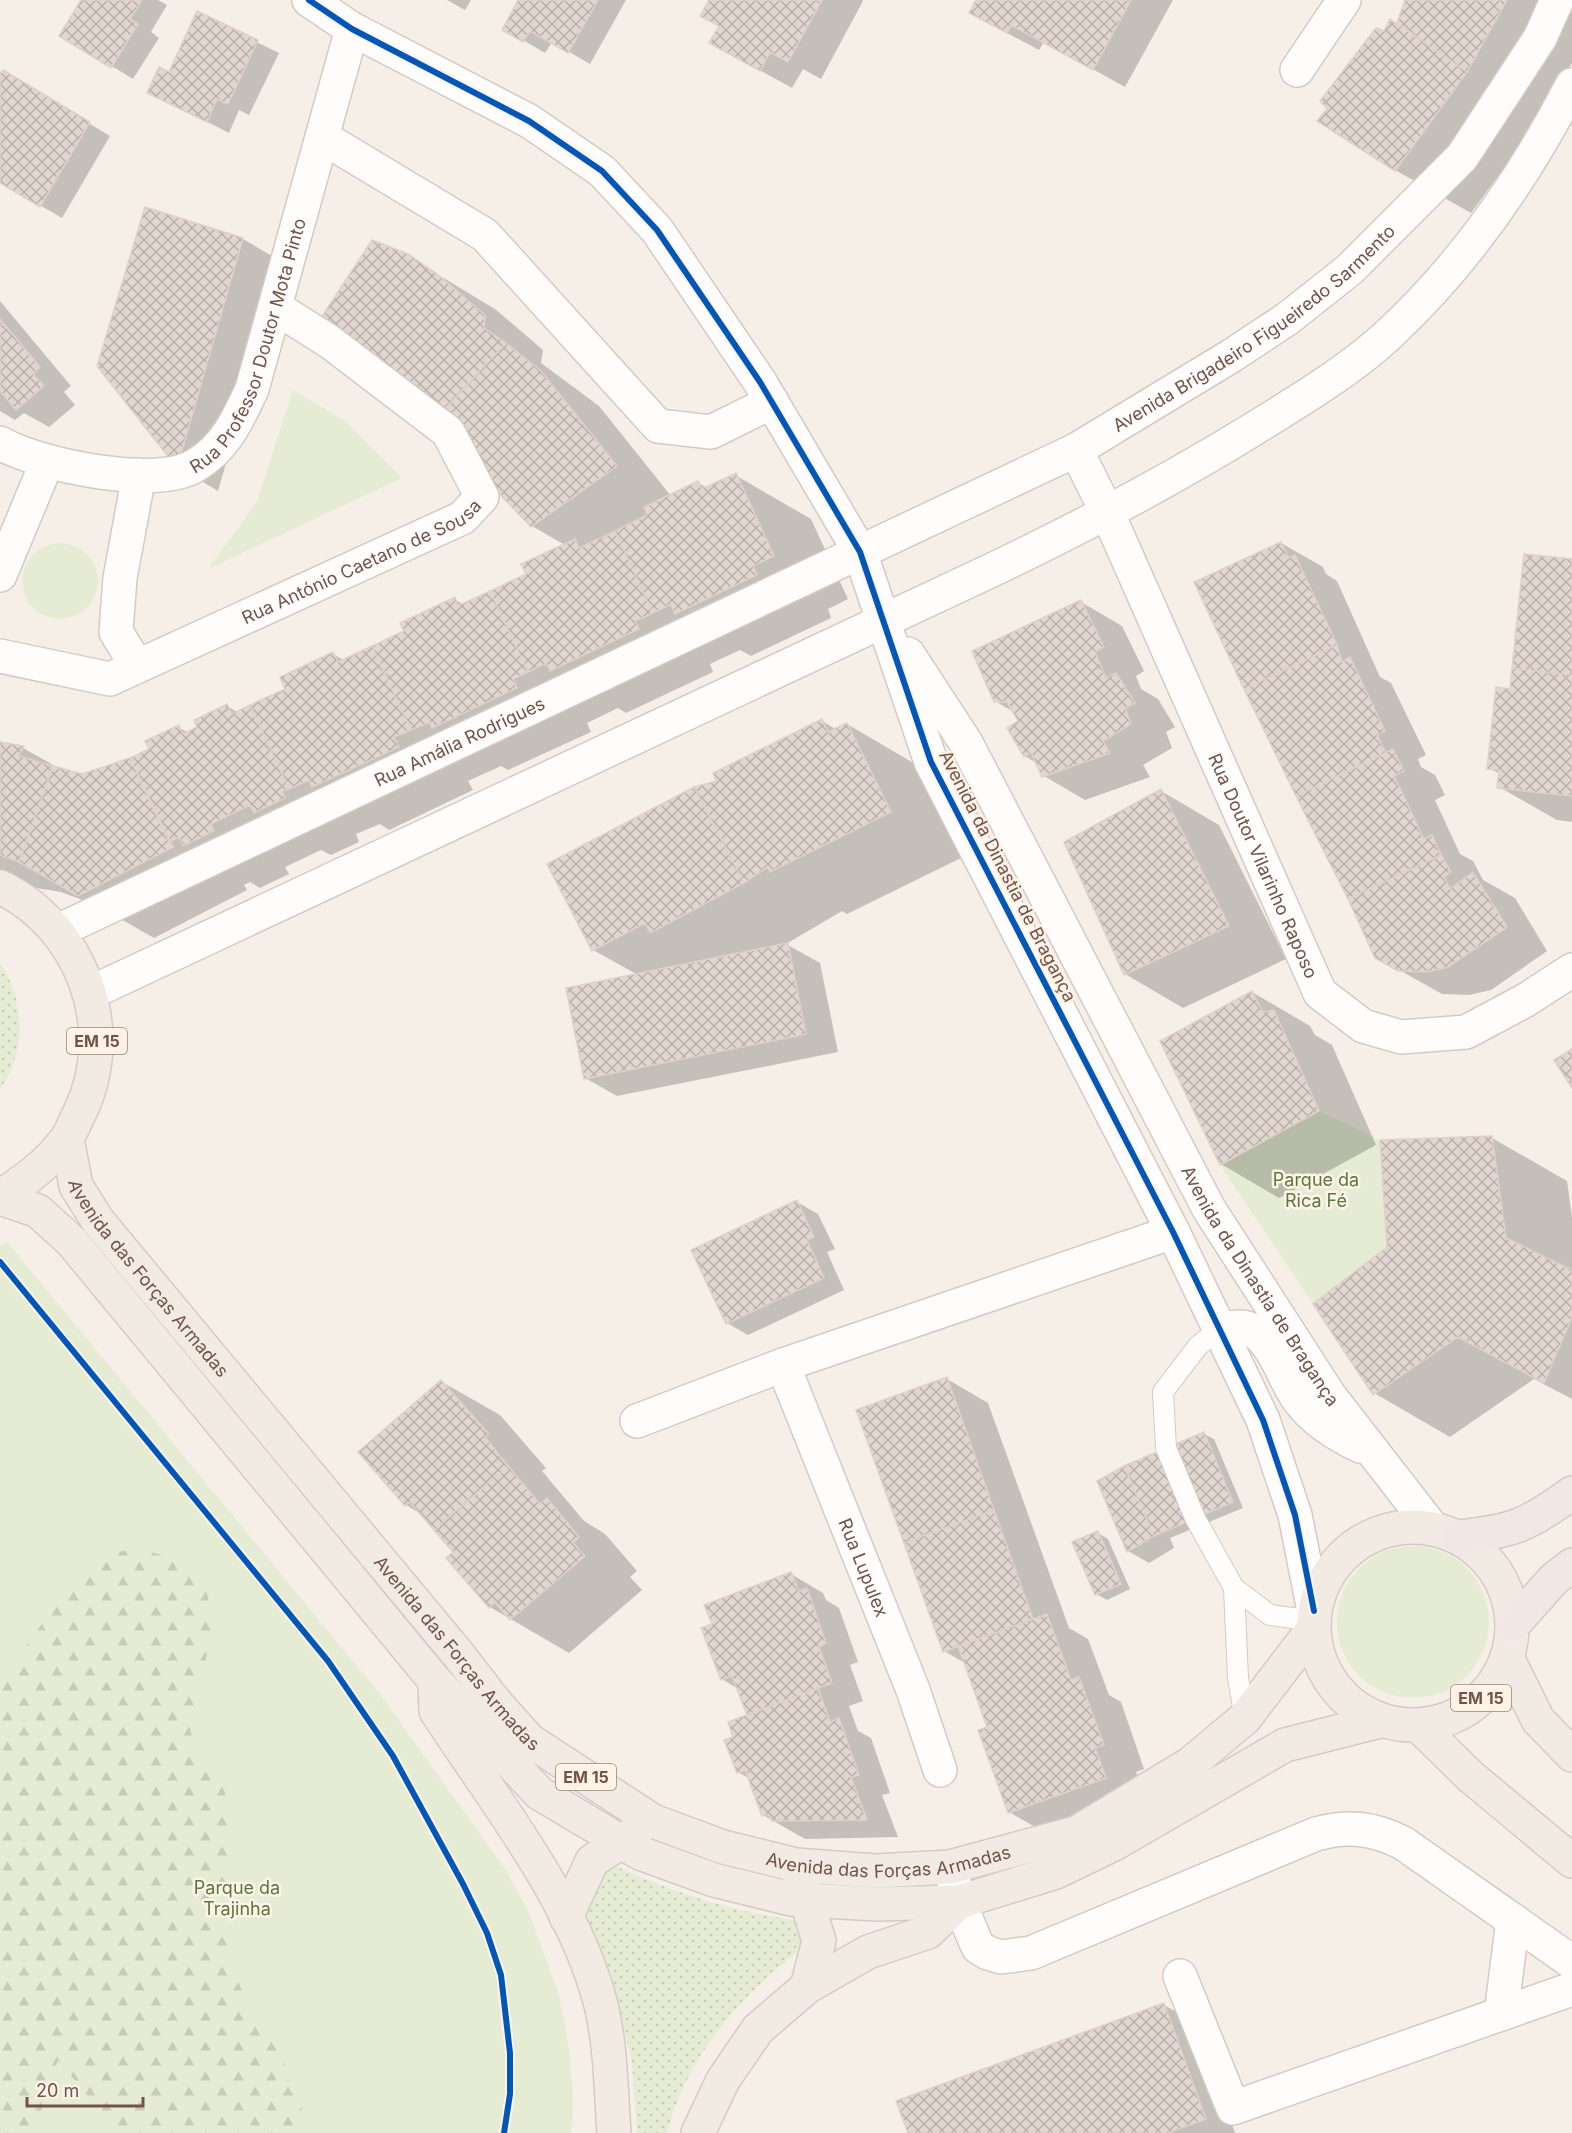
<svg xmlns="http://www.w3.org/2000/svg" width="1572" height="2133" font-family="Inter,sans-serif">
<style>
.green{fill:#e5ecd3}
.forest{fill:url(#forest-firs)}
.garden{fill:url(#garden-dots)}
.shadow{fill:#0003}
.building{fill:url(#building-cross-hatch);stroke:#dfd1ca;stroke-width:1.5}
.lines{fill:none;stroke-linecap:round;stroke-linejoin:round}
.service-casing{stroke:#d4cac5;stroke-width:22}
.minor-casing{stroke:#d4cac5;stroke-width:36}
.tertiary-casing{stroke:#d4cac5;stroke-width:36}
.primary-casing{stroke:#d5cac5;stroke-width:36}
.trunk-casing{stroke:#d5cac5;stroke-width:36}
.service{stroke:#fefdfc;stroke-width:20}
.minor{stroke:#fefdfc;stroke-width:33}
.tertiary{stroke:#fefdfc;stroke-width:33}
.primary{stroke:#f2ebe4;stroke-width:33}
.trunk{stroke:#f1e8e4;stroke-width:33}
.cycleway-casing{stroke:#fff3e8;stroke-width:10}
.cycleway{stroke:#0057b8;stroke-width:6}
.labels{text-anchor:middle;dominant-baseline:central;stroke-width:5;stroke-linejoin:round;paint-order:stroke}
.shield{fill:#fff3e8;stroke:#9d8279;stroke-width:1.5}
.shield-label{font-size:16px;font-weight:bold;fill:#735249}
.street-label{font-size:18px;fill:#735249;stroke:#fff3e8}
.park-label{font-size:18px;fill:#5a7941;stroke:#fff3e8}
</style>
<defs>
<pattern id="forest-firs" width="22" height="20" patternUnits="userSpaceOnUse" patternTransform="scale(1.5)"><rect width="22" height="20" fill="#e5ecd3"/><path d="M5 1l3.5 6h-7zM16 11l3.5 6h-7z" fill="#c8ccb7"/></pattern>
<pattern id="garden-dots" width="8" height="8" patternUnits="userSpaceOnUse" patternTransform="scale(1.5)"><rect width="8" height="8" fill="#e5ecd3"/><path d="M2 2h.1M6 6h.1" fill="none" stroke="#c8ccb7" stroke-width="1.8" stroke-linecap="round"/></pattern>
<pattern id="building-cross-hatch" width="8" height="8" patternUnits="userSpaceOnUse" patternTransform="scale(1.5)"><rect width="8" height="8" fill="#e2d6d0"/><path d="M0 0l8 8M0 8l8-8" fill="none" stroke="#bcb0ab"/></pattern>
</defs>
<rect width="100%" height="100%" fill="#f6efe8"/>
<!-- green -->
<path class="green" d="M293,390L348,423L402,478L208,569L257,502Z
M22 581a38 38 0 1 1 76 0a38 38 0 1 1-76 0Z
M1319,1111L1380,1140L1387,1247L1313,1304L1220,1165Z
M8,1243L380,1694L503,1866L528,1910L560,1998L570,2055L573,2104L571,2133H0V1246Z
M1337 1622a76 76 0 1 1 152 0a76 76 0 1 1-152 0Z"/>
<!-- forest -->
<path class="forest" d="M128,1550C154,1551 190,1558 203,1584C218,1613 207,1658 199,1687C196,1699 189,1714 190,1727C192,1751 220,1766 225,1794C236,1845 225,1897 231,1949C233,1966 238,1985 247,2001C268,2041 307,2084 303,2133H119L58,2060L34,2133H0V1682L75,1578L91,1563L107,1554Z"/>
<!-- garden -->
<path class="garden" d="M0,963C25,999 27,1053 0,1089Z
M618,1867C677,1894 737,1913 801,1921L805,1929L801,1949C739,1998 687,2055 667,2133H637L632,2064L621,2013L585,1909L602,1872Z"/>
<!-- shadow -->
<path class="shadow" d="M82,0H158L167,5L151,32L159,38L133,79L61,35Z
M447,0H471L465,10Z
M520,0H626L590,64L552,42L545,53L504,29Z
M710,0H862L863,1L821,79L803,69L792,88L743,61L721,26Z
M978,0H1173L1125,87L1044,42L1039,50L1003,31Z
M1406,0H1572V63L1542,116L1471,213L1395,170L1398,25Z
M198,13L279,53L249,115L239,110L229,133L149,92L170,74Z
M0,77L24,84L110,136L62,218L0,182Z
M146,209L243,239L284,263L218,491L178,467Z
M407,256L495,309L543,350L541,363L599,406L671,496L698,483L708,488L735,475L811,519L848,599L828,609L831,618L751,656L740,650L710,664L713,672L626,713L618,708L587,723L591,732L508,770L501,766L468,781L473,790L389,830L380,824L356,834L359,842L331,855L321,850L285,867L289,874L260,888L250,882L244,885L247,890L154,938L96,905L61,892L0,882V744L23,748L62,770L82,776L151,750L178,727L189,733L227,706L239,713L287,689L333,654L345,661L406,632L454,599L464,605L528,575L565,545L532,526Z
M0,301L71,386L64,392L75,405L49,427L24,413L15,420L0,411Z
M1281,543L1323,567L1326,574L1337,581L1380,677L1391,683L1426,755L1418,759L1421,767L1435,775L1445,795L1435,800L1460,854L1473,861L1483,880L1515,898L1547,951L1491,990L1469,995L1442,994L1376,957Z
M1572,560V822L1557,820L1499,787L1500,774L1489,768L1511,691Z
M1081,602L1122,626L1144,671L1136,676L1141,689L1158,699L1175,727L1166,732L1172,748L1143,765L1150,777L1085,800L1044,776L1038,764L1025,756L1020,722L1015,713L995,701Z
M822,721L837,730L847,724L922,768L965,856L847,914L842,911L786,944L820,963L838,1052L617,1096L585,1078L638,975L593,950L718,782Z
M1161,791L1219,825L1286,959L1183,1008L1125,974Z
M1252,992L1310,1026L1315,1035L1332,1045L1376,1145L1279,1198L1221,1164Z
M1492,1138L1567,1181L1572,1217V1399L1534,1379L1450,1437L1374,1393L1388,1248Z
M797,1202L818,1214L835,1249L827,1252L844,1290L748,1335L727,1323Z
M947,1379L988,1403L1069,1628L1088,1639L1109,1695L1121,1702L1144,1769L1136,1772L1147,1801L1051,1836L1009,1812L989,1728L965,1663L944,1651Z
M442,1382L500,1415L546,1468L542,1471L584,1521L605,1534L637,1571L630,1577L642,1590L569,1653L490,1607L455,1552L424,1516L406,1505Z
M1204,1434L1214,1439L1243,1508L1170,1538L1174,1548L1149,1563L1128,1551Z
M1098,1533L1108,1539L1130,1589L1107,1600L1096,1594Z
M791,1574L823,1593L826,1600L839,1608L858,1662L850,1665L863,1701L849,1706L858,1731L871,1738L890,1793L882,1795L898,1837L805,1839L763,1815L750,1779L738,1772L735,1737L748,1716L738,1689L722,1679L714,1625Z
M1164,2005L1196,2023L1235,2133H910Z"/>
<!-- building -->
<path class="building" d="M81,0H142L130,19L138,24L111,68L59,36Z
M518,0H598L568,53L530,31L523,42L502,30Z
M709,0H822L788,62L770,52L760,71L709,43L719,26L700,16Z
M976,0H1131L1093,70L1011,25L1007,33L969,13Z
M1405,0H1507L1467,72L1397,23Z
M197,11L258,40L228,104L217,99L207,122L147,93L159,67L169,72Z
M1390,19L1467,72L1395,171L1317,121L1327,109L1320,101L1376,28L1384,31Z
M3,70L90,122L40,207L0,183V74Z
M145,207L243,238L177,468L97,366Z
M372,240L408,254L437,274L485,315L484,328L506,343L440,414L315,327Z
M0,319L40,367L33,374L44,386L16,410L0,391Z
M506,343L541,371L617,466L531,527L489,483L440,414Z
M736,473L774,556L753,566L757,575L675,614L671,604L653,613L615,531L647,515L644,507L698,481L702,489Z
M615,531L653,613L635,621L639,629L550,671L546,663L528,672L490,591L526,574L521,564L575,539L579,548Z
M1281,542L1289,558L1295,555L1337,645L1244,689L1194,582Z
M1524,554L1572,559V675L1512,668Z
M490,591L528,672L513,679L517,688L432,728L429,722L411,730L372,646L404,631L400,623L455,597L458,606Z
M1081,600L1104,647L1095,652L1106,678L1116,673L1135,703L1125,708L1131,724L1103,741L1110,753L1042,777L1031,752L1024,757L1007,728L1018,721L1007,702H994L972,651Z
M1337,645L1342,662L1350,657L1385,731L1377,735L1386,753L1296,796L1244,689Z
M372,646L411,730L394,737L399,747L312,787L309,780L289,789L250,705L285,689L280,677L333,652L338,662Z
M1512,668L1572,675V796L1497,788L1499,770L1487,769L1496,687L1510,689Z
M227,704L232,714L250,705L289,789L282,791L285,798L254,813L250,805L211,824L214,831L183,846L179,837L169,842L130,758L149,749L145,741L179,725L183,734L197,727L194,720Z
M822,719L828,732L847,723L891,812L770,872L768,867L744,883L694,787L716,781L713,773Z
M0,742L24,746L19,756L53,766L19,862L0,855Z
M1393,749L1404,771L1394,776L1424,839L1432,835L1441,855L1348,899L1296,796Z
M130,758L173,847L78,896L19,862L53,766L82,774Z
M694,787L744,883L650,933L645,923L592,951L547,864Z
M1161,789L1229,926L1124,975L1064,842Z
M1441,855L1451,872L1444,877L1450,889L1473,872L1507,927L1448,967L1427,972L1398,971L1375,958L1348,899Z
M788,943L806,1034L584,1079L566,988Z
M1252,991L1263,1012L1274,1010L1319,1111L1220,1165L1160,1041Z
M1572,1049V1088L1554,1060Z
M1492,1136L1506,1238L1572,1270V1317L1544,1383L1458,1337L1373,1395L1313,1304L1387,1247L1380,1140Z
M797,1200L814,1237L807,1240L824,1278L726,1324L691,1250Z
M947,1377L994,1510L904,1543L856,1410Z
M441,1380L489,1434L485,1437L508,1466L434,1530L410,1502L405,1506L358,1452Z
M1204,1432L1233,1502L1154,1536L1124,1466Z
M508,1466L540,1504L547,1498L579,1537L573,1543L585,1556L510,1620L495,1602L489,1608L446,1558L453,1552L434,1530Z
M1124,1466L1154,1536L1127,1552L1097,1481Z
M994,1510L1033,1619L943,1652L904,1543Z
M1098,1531L1121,1584L1095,1595L1072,1542Z
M791,1572L799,1591L807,1588L826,1643L819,1647L832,1683L747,1715L732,1676L721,1680L701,1628L712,1624L704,1605Z
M1047,1614L1071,1680L1079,1677L1104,1745L1095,1748L1106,1778L1008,1813L978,1730L987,1727L958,1646Z
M818,1688L830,1722L839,1718L859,1775L851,1777L867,1820L772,1821L768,1814L762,1816L745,1770L737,1773L724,1740L733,1737L728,1722Z
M1164,2003L1206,2119L1167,2133H908L896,2101Z"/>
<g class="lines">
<!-- service casing -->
<g class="service-casing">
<path id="service" d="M1219,1329L1198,1346L1163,1392L1166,1448L1195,1518L1234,1588L1270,1615L1314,1621
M1234,1588L1238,1678L1245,1718"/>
</g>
<!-- minor casing -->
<g class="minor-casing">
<g id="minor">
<path d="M1297,70L1344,0"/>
<path d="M322,137L485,235L658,426L711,432L772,402"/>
<path id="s1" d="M0,443C38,465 157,490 196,465C226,447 238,419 252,389L352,29"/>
<path id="s2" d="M1076,450L1108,514L1320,993L1363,1026L1401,1037L1466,1032L1526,1000L1572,970"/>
<path d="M0,575L47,462"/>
<path id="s3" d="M0,656L110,679L462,518L482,497L448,432L330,342L275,307"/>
<path d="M137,666L116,632L120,578L139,475"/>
<path id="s4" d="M783,1365L913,1690L940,1770"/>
<path d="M637,1421L783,1365L1173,1232"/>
<path d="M950,1867L959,1902L978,1947L988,1953L1001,1957L1031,1953L1316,1834C1348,1825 1373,1828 1403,1843L1572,1962"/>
<path d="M1180,1976L1233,2108L1572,1989"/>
<path d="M1501,2014L1513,1920"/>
</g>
</g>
<!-- tertiary casing -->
<g class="tertiary-casing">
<g id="tertiary">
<path d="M309,0L352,29L529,121L602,171L657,230L760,382L860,552L931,762L1173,1232L1263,1420L1295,1515L1314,1611"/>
<path id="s5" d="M908,654L966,743L1209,1209L1329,1395L1433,1529"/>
<path id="s6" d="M58,931L1076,450L1231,356L1287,319L1349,270L1462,157L1540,38L1557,0"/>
<path d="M90,993L992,570C1084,526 1173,479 1260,425C1302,399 1350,370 1387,336C1464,265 1524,178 1572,85"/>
<path d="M1219,1329C1227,1329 1239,1325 1247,1328C1274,1338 1282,1377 1298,1399C1314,1421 1336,1434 1360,1446"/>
</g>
</g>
<!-- primary casing -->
<g class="primary-casing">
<g id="primary">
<path d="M0,887C82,926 120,1029 80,1112C75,1121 72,1132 65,1141C47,1165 25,1180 0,1197"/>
<path id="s7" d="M67,1139L76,1186L98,1221L458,1654L496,1703L529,1740L653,1821L723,1847L796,1865L875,1871L950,1867L1076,1833L1190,1764L1245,1718L1313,1629"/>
<path d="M0,1198L38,1211L72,1242L435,1681L539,1793L640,1853L714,1880L791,1899L876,1904L959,1902L1056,1872L1114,1844L1285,1745L1380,1721"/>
<circle cx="1413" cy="1626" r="99"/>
<path d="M1507,1657L1538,1720L1572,1755"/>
<path d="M435,1685L436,1711C495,1802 574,1899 601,2005C611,2046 611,2092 614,2133"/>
<path d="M1419,1726L1470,1776L1572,1861"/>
<path d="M800,1879L819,1941L807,1987"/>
<path d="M566,1917L592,1861L636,1832"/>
<path d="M698,2133L723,2080L758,2029L807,1987L868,1952L928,1932L959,1902"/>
</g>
</g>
<!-- trunk casing -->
<g class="trunk-casing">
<path id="trunk" d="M1457,1537C1512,1532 1528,1525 1572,1493
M1512,1626L1554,1579L1572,1565"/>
</g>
<!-- service -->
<use href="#service" class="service"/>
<!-- minor -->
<use href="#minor" class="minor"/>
<!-- tertiary -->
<use href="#tertiary" class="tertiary"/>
<!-- primary -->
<use href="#primary" class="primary"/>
<!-- trunk -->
<use href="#trunk" class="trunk"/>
<!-- cycleway casing -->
<g class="cycleway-casing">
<path id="cycleway" d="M309,0L352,29L529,121L602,171L657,230L760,382L860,552L931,762L1173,1232L1263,1420L1295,1515L1314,1611
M0,1262L328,1661L393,1756L463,1884L487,1933L501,1975L510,2053V2094L504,2133"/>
</g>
<!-- cycleway -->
<use href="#cycleway" class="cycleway"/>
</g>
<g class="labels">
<!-- shield labels -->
<g class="shield">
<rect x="67" y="1028" width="60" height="26" rx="4.5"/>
<rect x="1451" y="1685" width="60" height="26" rx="4.5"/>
<rect x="556" y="1764" width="60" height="26" rx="4.5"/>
</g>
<g class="shield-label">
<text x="97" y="1041">EM 15</text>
<text x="1481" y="1698">EM 15</text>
<text x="586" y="1777">EM 15</text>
</g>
<!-- street labels -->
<g class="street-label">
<text stroke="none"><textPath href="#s6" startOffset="1342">Avenida Brigadeiro Figueiredo Sarmento</textPath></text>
<text stroke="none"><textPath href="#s1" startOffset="336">Rua Professor Doutor Mota Pinto</textPath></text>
<text stroke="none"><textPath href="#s3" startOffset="390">Rua António Caetano de Sousa</textPath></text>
<text stroke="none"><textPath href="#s6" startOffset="444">Rua Amália Rodrigues</textPath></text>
<text stroke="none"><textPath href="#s2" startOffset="456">Rua Doutor Vilarinho Raposo</textPath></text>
<text transform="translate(1008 876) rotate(63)">Avenida da Dinastia de Bragança</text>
<text stroke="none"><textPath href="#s7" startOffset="165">Avenida das Forças Armadas</textPath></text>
<text stroke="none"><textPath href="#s5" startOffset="724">Avenida da Dinastia de Bragança</textPath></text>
<text stroke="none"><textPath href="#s4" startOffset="218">Rua Lupulex</textPath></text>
<text stroke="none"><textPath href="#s7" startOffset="651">Avenida das Forças Armadas</textPath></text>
<text stroke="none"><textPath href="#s7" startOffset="1155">Avenida das Forças Armadas</textPath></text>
</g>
<!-- park labels -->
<g class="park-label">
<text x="1316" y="1179">Parque da<tspan x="1316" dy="21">Rica Fé</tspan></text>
<text x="237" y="1887">Parque da<tspan x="237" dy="21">Trajinha</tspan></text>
</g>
</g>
<!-- scale -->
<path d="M27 2097v9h116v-9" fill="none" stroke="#735249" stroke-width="3"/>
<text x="36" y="2097" font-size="18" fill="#735249" stroke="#fff3e8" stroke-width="4.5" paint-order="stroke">20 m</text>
</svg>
